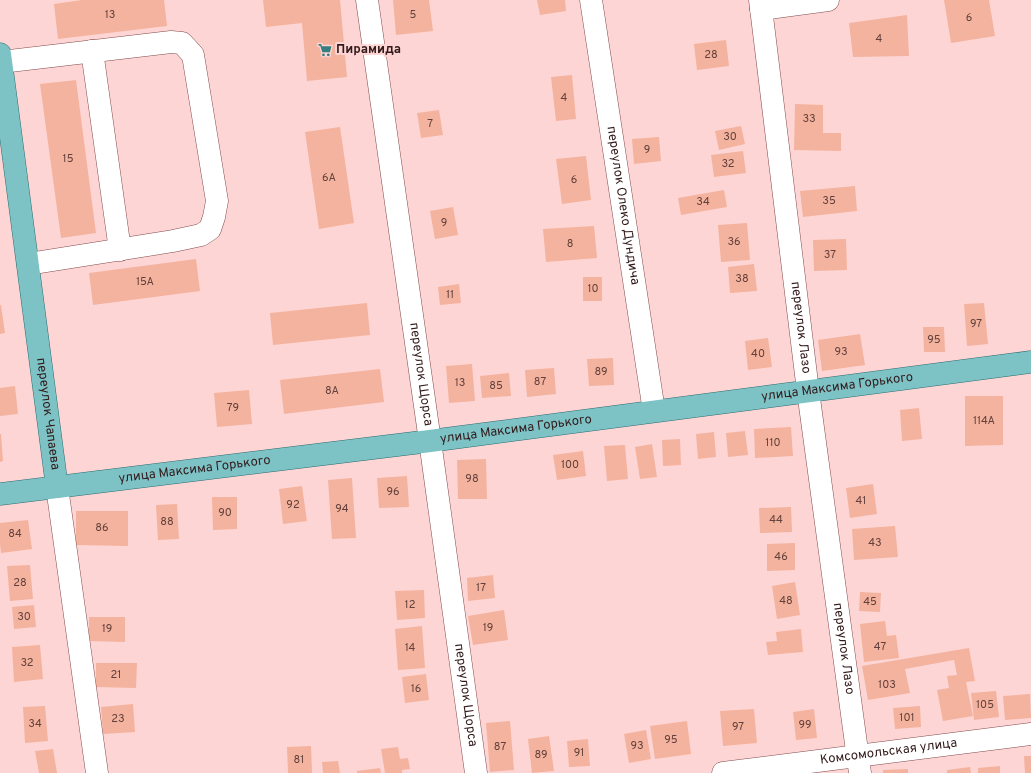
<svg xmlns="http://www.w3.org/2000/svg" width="1031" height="773" font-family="Overpass,sans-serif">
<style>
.building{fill:#f4b39e}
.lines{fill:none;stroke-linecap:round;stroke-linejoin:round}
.minor-casing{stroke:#834b4c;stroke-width:23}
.major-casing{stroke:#2b6d70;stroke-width:23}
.minor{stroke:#fff;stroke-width:22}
.major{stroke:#7dc2c5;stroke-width:22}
.labels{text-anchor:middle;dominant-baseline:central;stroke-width:4;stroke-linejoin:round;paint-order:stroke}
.number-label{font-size:11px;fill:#62403c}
.poi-label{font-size:13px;font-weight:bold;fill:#321a1b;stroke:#fed5d5;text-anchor:start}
.street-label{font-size:13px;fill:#321a1b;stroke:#fed5d5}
</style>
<rect width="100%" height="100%" fill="#fed5d5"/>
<!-- building -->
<path class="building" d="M82,0H164L167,26L58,39L54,4Z
M263,0H340L347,77L307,81L302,23L266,27Z
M393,0H429L433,31L396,35Z
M537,0H565L566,11L540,15Z
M944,0H989L995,36L951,43Z
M907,15L909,56L853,57L849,23Z
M726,40L729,66L697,70L694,44Z
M572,75L576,119L556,121L551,77Z
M76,80L96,233L61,238L40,84Z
M795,104L823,105V133H841V151L794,150Z
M439,110L443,135L421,138L417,113Z
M741,126L745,144L719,150L715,131Z
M340,127L354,223L319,229L305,132Z
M659,137L661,161L634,164L632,139Z
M743,151L746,173L714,177L711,155Z
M586,156L591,200L562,204L556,159Z
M855,186L857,211L803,217L800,191Z
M724,190L727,207L681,215L678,198Z
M453,207L458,235L435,239L430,211Z
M747,223L750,260L721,262L718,225Z
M594,226L597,258L546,262L543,229Z
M846,239L847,270L814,271L813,240Z
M196,259L200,291L93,305L89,273Z
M754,264L757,291L730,293L728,267Z
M583,277H602V301H583Z
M459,284L461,303L440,305L438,287Z
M367,303L370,335L273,345L270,313Z
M984,303L988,344L967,346L964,304Z
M0,305H1L5,333L0,334Z
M923,327H944L945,352H924Z
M860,334L865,365L822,371L818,340Z
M768,338L772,367L748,370L745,341Z
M613,358L614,385L589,386L587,359Z
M472,364L475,401L449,403L446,366Z
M554,368L556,394L527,397L525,370Z
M380,369L384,402L284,414L280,380Z
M509,373L511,396L482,398L480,376Z
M15,386L18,414L0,416V388Z
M249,390L252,424L217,427L214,393Z
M965,396H1003V445L965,446Z
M919,408L922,439L902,441L900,410Z
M791,427L793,456L755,458L754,429Z
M745,431L748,455L728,457L726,433Z
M714,432L716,457L698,459L696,434Z
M0,434H1L3,461L0,462Z
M680,439L681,465L663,466L662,440Z
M652,444L657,477L640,479L635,447Z
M625,445L628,479L607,481L604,446Z
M583,451L586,476L557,480L553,455Z
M486,459L487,499H458L457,460Z
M407,476L409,507L379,508L377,478Z
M352,478L356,538L332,539L328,480Z
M873,484L877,514L850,518L846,488Z
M302,486L307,521L283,524L279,489Z
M212,497H237V529L213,530Z
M177,504L179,539L158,540L156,505Z
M791,507L792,532L760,533L759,508Z
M76,511H128V546L76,545Z
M28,520L32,549L1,553L0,544V523Z
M895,526L898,557L854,560L852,529Z
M795,543V570L767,571V544Z
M30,565L33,599L10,601L7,566Z
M493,575L495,598L468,601L467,578Z
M795,582L800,615L777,619L772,586Z
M424,590L425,618L397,620L395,591Z
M860,592L881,593L880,612L859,611Z
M34,605L36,627L14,629L12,607Z
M504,610L508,640L473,645L468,616Z
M89,617H125V642L89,641Z
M885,621L887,636L896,635L899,658L864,662L860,624Z
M422,626L425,668L398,670L395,629Z
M801,629L803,652L768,655L766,642L777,641L776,632Z
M40,645L43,679L14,682L12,647Z
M969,648L975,681L966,682L973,716L943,721L937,690L949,688L947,676L957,675L954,660L905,669L910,693L868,700L862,666Z
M96,663H137L136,688L96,687Z
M426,674L429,700L405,703L402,677Z
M996,691L999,717L974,720L971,693Z
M1030,694L1031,718L1005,720L1003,696Z
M133,704L135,732L103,734L101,707Z
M45,706L48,741L25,743L23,707Z
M920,706L921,727L895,729L893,708Z
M754,709L757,743L723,746L720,711Z
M814,709L817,738L796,740L793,712Z
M510,721L514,770L490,772L486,723Z
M687,721L691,754L655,759L650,726Z
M646,730L651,759L629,763L624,734Z
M549,736L554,771L532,773L528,739Z
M588,739L590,766L569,767L567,741Z
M311,746L312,773H288L287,747Z
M398,747L400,759L408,758L410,769L402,770V773H385L381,749Z
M53,749L57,773H39L35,751Z
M1024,756H1031V773H1025Z
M338,761L340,773H323L322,762Z
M1000,766V773H978V768Z
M970,767L971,773H947V770Z
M380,768L381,773H357V771Z
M908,769V773H883V770Z"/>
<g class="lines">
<!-- minor casing -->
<g class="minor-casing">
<g id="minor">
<path id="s1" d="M367,0L430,441L476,773"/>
<path id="s2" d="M591,0L654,411"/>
<path id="s3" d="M760,0L808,391L860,773"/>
<path d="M761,9L828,0"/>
<path d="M92,51L120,250"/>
<path d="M1,62L171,42L182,43L193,55L217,201L214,217L210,229L201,235L173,241L28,264"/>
<path d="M57,487L97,773"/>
<path id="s4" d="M723,773L1031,734"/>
</g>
</g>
<!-- major casing -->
<g class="major-casing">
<g id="major">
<path id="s5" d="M0,54L57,487"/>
<path id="s6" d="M0,494L430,441L1031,362"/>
</g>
</g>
<!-- minor -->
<use href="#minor" class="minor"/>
<!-- major -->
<use href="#major" class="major"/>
</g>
<!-- icons -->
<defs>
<g id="supermarket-bare" transform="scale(1.08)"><path d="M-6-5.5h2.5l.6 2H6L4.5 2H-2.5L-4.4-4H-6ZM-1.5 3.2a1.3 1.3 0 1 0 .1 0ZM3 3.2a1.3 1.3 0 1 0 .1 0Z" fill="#367f81" stroke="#fed5d5" stroke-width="2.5" paint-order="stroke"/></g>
</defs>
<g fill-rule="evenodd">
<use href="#supermarket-bare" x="325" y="50"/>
</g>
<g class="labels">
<!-- number labels -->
<g class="number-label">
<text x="110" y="15">13</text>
<text x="413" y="15">5</text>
<text x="969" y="18">6</text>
<text x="879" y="39">4</text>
<text x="711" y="55">28</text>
<text x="564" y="98">4</text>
<text x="809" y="119">33</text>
<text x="430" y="124">7</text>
<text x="730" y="137">30</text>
<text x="647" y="150">9</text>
<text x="68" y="159">15</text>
<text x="728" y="164">32</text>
<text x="329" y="178">6А</text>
<text x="574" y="180">6</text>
<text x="829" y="201">35</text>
<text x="703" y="202">34</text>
<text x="444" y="223">9</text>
<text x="734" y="242">36</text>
<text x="570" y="244">8</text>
<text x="830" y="255">37</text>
<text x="742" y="279">38</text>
<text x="145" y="282">15А</text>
<text x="593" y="289">10</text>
<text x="450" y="295">11</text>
<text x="976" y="324">97</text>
<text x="934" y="340">95</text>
<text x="841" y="352">93</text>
<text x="758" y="354">40</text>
<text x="601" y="372">89</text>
<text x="540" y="382">87</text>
<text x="460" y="383">13</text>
<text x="496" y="386">85</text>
<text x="332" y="391">8А</text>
<text x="233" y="408">79</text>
<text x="984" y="421">114А</text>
<text x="773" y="443">110</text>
<text x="570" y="465">100</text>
<text x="472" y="479">98</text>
<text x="393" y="492">96</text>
<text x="861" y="501">41</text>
<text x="293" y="505">92</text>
<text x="342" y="509">94</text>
<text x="225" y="513">90</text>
<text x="776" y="520">44</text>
<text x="167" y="522">88</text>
<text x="102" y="528">86</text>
<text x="15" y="534">84</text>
<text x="875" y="543">43</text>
<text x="781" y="557">46</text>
<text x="20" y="583">28</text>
<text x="481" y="588">17</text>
<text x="786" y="601">48</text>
<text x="870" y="602">45</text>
<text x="410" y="605">12</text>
<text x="24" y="617">30</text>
<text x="488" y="628">19</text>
<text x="107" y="629">19</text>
<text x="880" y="647">47</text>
<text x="410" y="648">14</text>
<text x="27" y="663">32</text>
<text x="116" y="675">21</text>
<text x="887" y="685">103</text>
<text x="416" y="689">16</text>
<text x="985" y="705">105</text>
<text x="907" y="718">101</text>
<text x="118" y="719">23</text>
<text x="35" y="724">34</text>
<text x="805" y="725">99</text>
<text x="738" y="727">97</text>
<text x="671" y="740">95</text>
<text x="637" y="746">93</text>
<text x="500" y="747">87</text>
<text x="579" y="753">91</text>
<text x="541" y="755">89</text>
<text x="299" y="760">81</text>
</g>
<!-- poi labels -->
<g class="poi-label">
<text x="336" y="50">Пирамида</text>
</g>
<!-- street labels -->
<g class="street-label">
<text stroke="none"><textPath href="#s2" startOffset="208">переулок Олеко Дундича</textPath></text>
<text stroke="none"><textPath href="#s3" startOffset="330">переулок Лазо</textPath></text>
<text stroke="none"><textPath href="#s1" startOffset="378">переулок Щорса</textPath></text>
<text stroke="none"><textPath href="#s6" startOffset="844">улица Максима Горького</textPath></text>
<text stroke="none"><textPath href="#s5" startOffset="363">переулок Чапаева</textPath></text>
<text stroke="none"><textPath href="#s6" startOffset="520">улица Максима Горького</textPath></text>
<text stroke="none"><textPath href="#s6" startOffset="196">улица Максима Горького</textPath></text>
<text stroke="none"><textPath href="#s3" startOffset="654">переулок Лазо</textPath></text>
<text stroke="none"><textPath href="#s1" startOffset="702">переулок Щорса</textPath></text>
<text stroke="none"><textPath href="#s4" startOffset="167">Комсомольская улица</textPath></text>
</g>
</g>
</svg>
